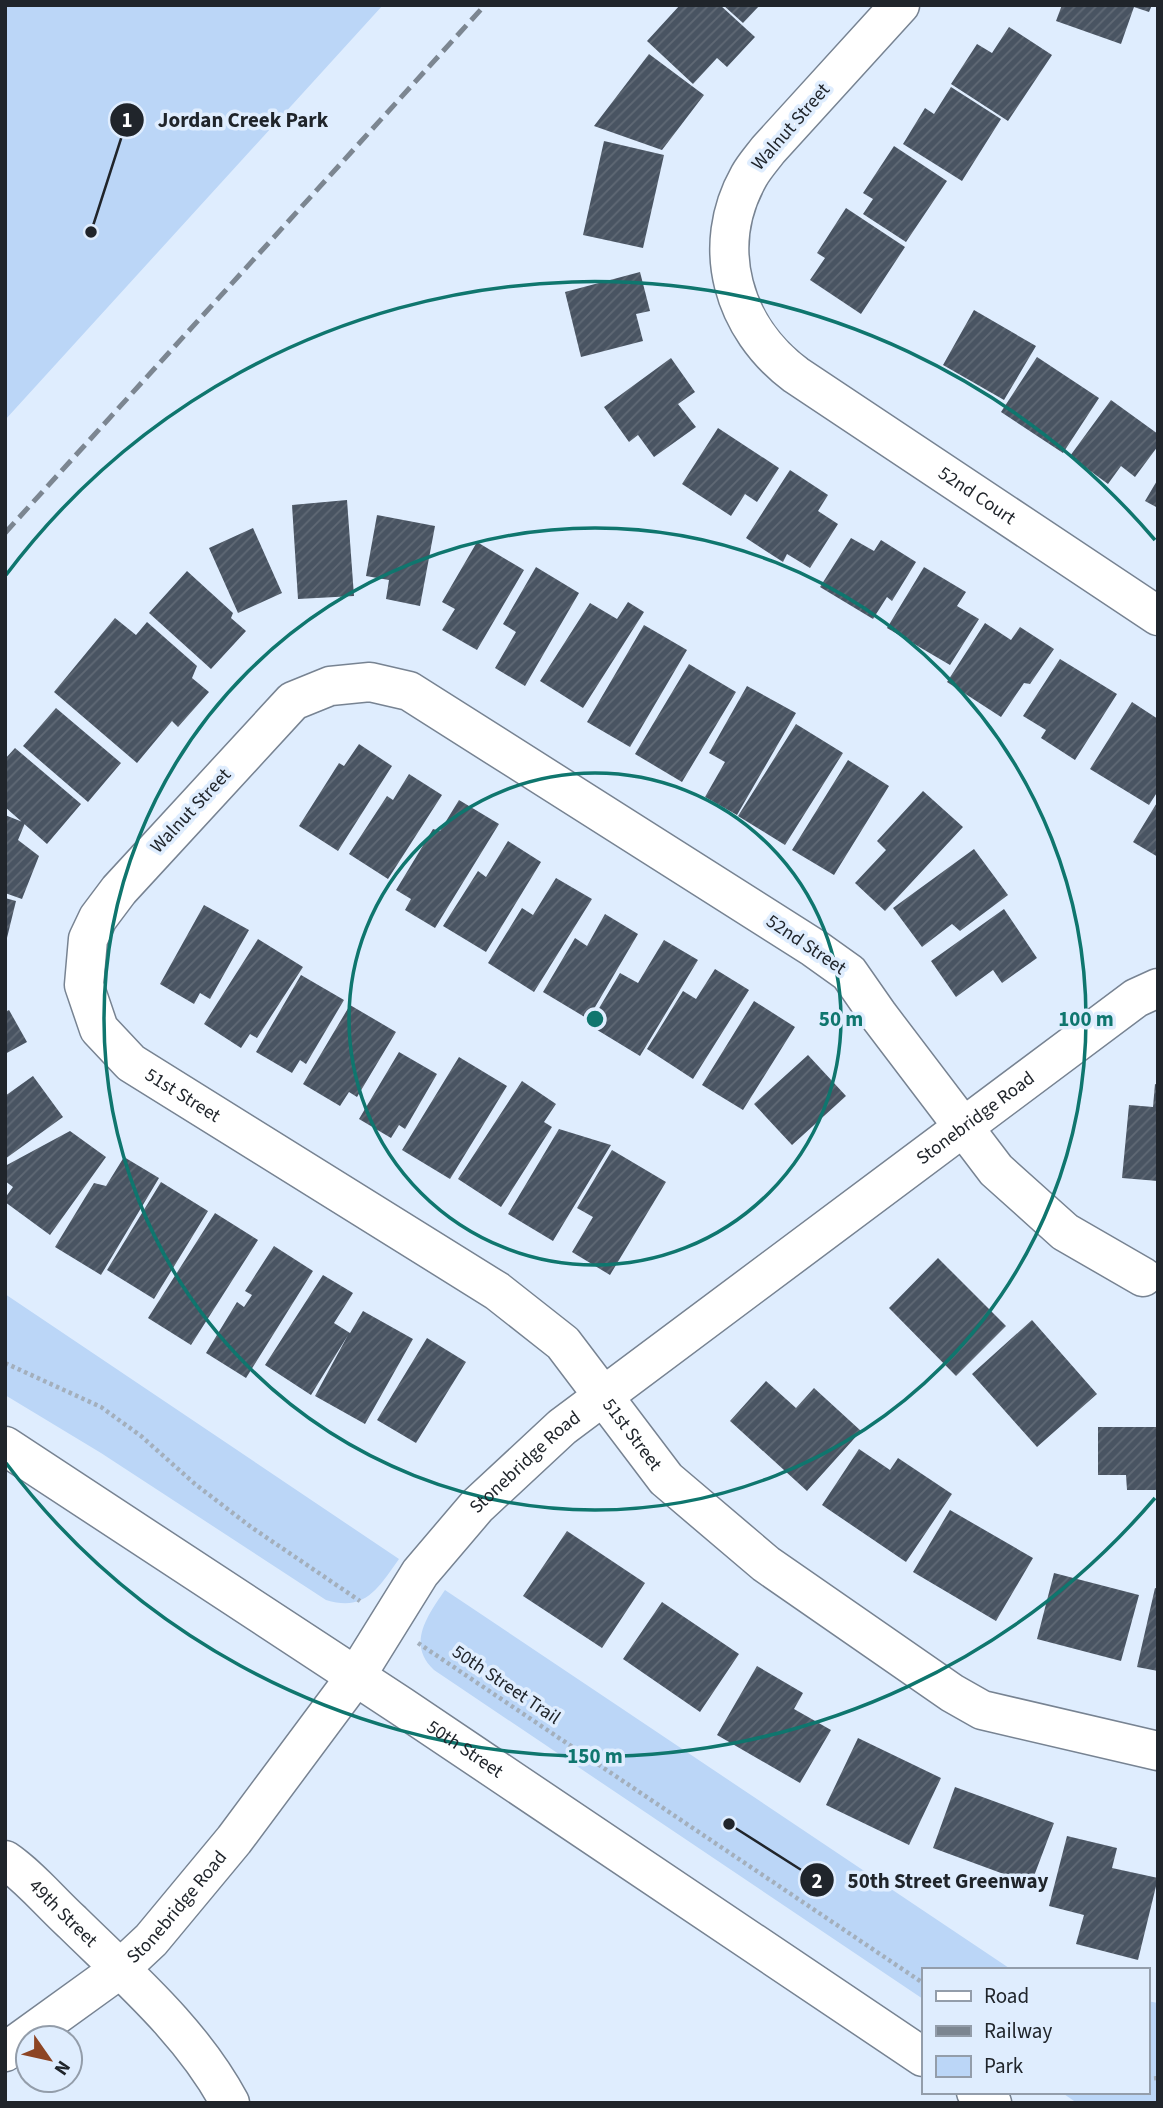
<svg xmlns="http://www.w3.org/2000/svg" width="1163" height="2108" font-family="'Source Sans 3',sans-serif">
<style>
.green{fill:#bbd6f7}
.building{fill:url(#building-hatch)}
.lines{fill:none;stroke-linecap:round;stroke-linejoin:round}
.minor-casing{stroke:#778392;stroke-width:41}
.major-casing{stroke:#778392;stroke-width:41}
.path{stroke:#a3afbc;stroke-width:4.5;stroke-dasharray:3.5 3.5;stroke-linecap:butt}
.minor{stroke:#fff;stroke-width:38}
.major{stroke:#fff;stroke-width:38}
.rail{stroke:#7c8691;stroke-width:5;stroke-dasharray:14 7;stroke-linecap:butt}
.ring{fill:none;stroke:#0f766e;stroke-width:3.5}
.labels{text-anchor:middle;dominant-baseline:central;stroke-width:7;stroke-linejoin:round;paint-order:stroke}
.street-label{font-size:19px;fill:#20252b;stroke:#dfedfe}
.centre{fill:#0f766e;stroke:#dfedfe;stroke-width:3.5}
.ring-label{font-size:21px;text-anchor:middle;font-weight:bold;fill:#0f766e;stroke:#dfedfe;stroke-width:7;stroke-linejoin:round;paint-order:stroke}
.leader{fill:none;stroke:#20252b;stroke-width:2.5}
.callout-dot{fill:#20252b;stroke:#dfedfe;stroke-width:2.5}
.mark-label{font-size:21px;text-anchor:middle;font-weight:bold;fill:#fff}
.callout-label{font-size:21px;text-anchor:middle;font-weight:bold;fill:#20252b;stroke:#dfedfe;stroke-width:7;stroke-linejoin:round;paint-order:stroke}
</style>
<defs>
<pattern id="building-hatch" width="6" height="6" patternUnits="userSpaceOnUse" patternTransform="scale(1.75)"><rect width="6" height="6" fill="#495462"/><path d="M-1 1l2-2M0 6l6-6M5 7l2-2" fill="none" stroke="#606975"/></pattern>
</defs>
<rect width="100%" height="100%" fill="#dfedfe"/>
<!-- green -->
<path class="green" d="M5,5H383L5,420Z
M5,1294L399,1559C378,1588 366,1612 326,1600L101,1453L5,1395Z
M445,1590L1012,1970H923V1999L434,1670C406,1644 428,1615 445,1590Z
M1147,2001L1158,2003V2103H1077L1061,2092H1147Z"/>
<!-- building -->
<path class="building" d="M680,5H720L755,37L727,67L717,58L693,84L647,41Z
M723,5H760L743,23Z
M1062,5H1152L1149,12L1134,7L1121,44L1056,21Z
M1009,27L1052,55L1008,121L951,84L977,44L992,53Z
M649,54L704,95L662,150L594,126Z
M951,87L1001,119L962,181L903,144L925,108L934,114Z
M604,141L664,155L643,248L583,235Z
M894,146L947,181L906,242L863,214L873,199L863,193Z
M846,208L905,247L861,314L810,280L825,258L817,253Z
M640,272L650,311L636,314L643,341L581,357L565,292Z
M974,310L1036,346L1004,400L943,365Z
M1037,357L1099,398L1063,453L1001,412Z
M671,358L695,392L678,404L696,427L654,457L638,435L629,442L604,407Z
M1111,400L1158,434V446L1135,477L1121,466L1108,484L1070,456Z
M718,428L779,468L757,502L745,494L731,516L682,484Z
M790,470L828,495L818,511L838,524L810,568L787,554L783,562L746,538Z
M1158,479V508L1145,501Z
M347,500L354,596L298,599L292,505Z
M377,515L435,526L420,606L386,599L389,580L366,576Z
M253,528L282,593L238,613L209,548Z
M851,538L874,551L881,540L916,562L892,601L887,597L873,619L820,587Z
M477,542L524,570L477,650L442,630L455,609L442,602Z
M536,567L579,593L525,686L495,668L516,632L503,624Z
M924,567L966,592L957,606L979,619L950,665L887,628Z
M187,571L233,613L231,618L246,631L211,669L149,613Z
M628,602L644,612L583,708L540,681L590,603L617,619Z
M115,618L136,635L147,622L197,666L192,678L209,692L178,727L172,721L137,763L54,692Z
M985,623L1011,640L1020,627L1054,649L1030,684L1024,683L1001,717L947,682Z
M644,625L687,650L630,747L587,722Z
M1060,659L1117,694L1075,760L1041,738L1046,730L1023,716Z
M689,664L736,692L682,782L635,754Z
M747,686L796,713L737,815L705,797L725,762L709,753Z
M1132,702L1158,719V791L1149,805L1090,769Z
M56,708L121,763L88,802L23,746Z
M796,724L843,753L785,845L738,816Z
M359,744L392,766L338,851L299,826L339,763L344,766Z
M15,748L81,804L47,844L5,807V759Z
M848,760L889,786L834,875L792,850Z
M409,774L442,795L388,879L349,854L387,796L393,800Z
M923,791L963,827L885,911L855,883L886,850L877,841Z
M459,800L499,824L435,928L405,910L411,899L396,890L433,829L440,831Z
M1158,801V857L1133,842Z
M5,815L25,823L18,840L39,856L22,899L5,893Z
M508,841L541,862L486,952L443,926L478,871L486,877Z
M974,849L1008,895L960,931L952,924L922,947L893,908Z
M556,878L592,899L534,992L488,963L522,908L533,915Z
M5,898L16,901L6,942H5Z
M204,905L249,930L210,999L200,993L194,1004L160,984Z
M1004,909L1037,958L1002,983L993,970L956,997L931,961Z
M605,914L638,934L588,1019L543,992L575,938L587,946Z
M258,939L303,967L257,1038L250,1034L241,1048L204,1024Z
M664,940L698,960L640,1056L589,1025L620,973L638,983Z
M715,969L749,990L693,1079L647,1049L683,991L696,999Z
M301,975L344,1000L306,1064L300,1060L292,1073L256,1052Z
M754,1001L795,1027L743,1110L702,1085Z
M350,1005L396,1032L357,1097L349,1092L340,1106L303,1084Z
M9,1010L27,1042L5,1054V1012Z
M399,1052L437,1074L405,1129L399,1125L391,1138L359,1119Z
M808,1055L846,1096L792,1145L754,1104Z
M459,1057L507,1086L450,1179L402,1150Z
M33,1076L63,1117L5,1159V1096Z
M522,1081L556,1104L544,1122L552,1127L501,1207L458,1179Z
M1155,1084L1158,1085V1181L1122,1178L1129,1105L1153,1107Z
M559,1129L611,1145L553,1241L508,1214Z
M70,1131L106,1157L50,1235L5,1202V1198L13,1187L5,1181V1166Z
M612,1150L666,1182L610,1275L572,1252L593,1217L577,1208Z
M124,1157L159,1178L101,1275L55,1247L94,1183L106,1186Z
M161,1182L208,1211L154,1299L107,1270Z
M215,1213L258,1240L191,1345L148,1318Z
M274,1246L313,1271L246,1378L206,1353L237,1302L244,1307L252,1295L245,1291Z
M938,1258L1006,1326L956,1376L889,1308Z
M323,1275L353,1293L334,1323L350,1333L363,1311L413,1339L365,1424L315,1396L348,1335L311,1395L265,1365Z
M1032,1320L1097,1394L1037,1447L972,1374Z
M427,1338L466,1362L416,1443L377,1420Z
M766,1381L796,1408L814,1388L861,1431L807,1491L730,1421Z
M1098,1427H1158V1490H1127L1126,1475H1098Z
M859,1449L890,1470L898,1458L952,1494L906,1562L822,1505Z
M950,1510L1033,1558L996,1621L913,1572Z
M567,1531L645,1583L602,1648L523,1596Z
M1054,1573L1139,1595L1121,1661L1037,1639Z
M1155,1588L1158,1589V1671L1137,1667Z
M662,1602L739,1654L700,1712L623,1659Z
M757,1666L803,1693L794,1709L831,1730L800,1783L717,1735Z
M858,1738L941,1778L909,1845L826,1805Z
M955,1787L1054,1823L1031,1884L933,1848Z
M1067,1836L1117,1848L1112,1868L1158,1878L1138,1960L1076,1944L1084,1915L1049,1906Z"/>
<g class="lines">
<!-- minor casing -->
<g class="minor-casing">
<g id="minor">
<path id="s1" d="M900,5L768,150C762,158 754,167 749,176C709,247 733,328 796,375L1158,616"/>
<path id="s2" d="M1143,1277L1065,1232L996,1170L879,1016L849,973L814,948L409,691L370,682L330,686L293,701L119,890L98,918L88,939L84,985L99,1029L131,1063L497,1291L563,1343L666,1479L766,1564L952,1693L982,1710L1158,1751"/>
<path id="s3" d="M5,1860C30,1877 50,1902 72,1922C129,1978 192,2032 230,2103"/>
<path id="s4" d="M5,2052L120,1969L151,1940L234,1840L356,1676L420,1573L477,1506L562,1427L1136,998L1158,988"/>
</g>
</g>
<!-- major casing -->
<g class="major-casing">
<g id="major">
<path id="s5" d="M5,1446L401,1706L923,2057"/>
<path d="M976,2092L992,2103"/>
</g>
</g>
<!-- path -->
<path class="path" d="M5,1363L101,1407L141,1436L195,1484L251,1527L360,1601
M418,1643L923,1983
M1147,2079L1158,2078"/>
<!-- minor -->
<use href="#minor" class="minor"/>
<!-- major -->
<use href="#major" class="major"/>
<!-- rail -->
<path class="rail" d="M5,533L485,5"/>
</g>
<!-- distance rings -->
<g class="ring">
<circle cx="595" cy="1019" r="246"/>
<circle cx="595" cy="1019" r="491"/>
<path d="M1155 1498A737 737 0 0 1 6 1463M6 575A737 737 0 0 1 1155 540"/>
</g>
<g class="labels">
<!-- street labels -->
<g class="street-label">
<text transform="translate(791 127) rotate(-49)">Walnut Street</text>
<text stroke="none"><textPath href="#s1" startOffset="670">52nd Court</textPath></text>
<text transform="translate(191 811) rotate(-47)">Walnut Street</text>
<text transform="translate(806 945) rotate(34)">52nd Street</text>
<text stroke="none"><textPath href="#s2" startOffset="1587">51st Street</textPath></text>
<text stroke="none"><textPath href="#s4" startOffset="1360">Stonebridge Road</textPath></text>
<text stroke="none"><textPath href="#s2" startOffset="2156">51st Street</textPath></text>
<text stroke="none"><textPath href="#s4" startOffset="793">Stonebridge Road</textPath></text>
<text transform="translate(506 1685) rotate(34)">50th Street Trail</text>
<text stroke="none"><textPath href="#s5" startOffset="551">50th Street</textPath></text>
<text stroke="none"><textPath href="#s4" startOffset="226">Stonebridge Road</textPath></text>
<text stroke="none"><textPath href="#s3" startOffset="79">49th Street</textPath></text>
</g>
</g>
<circle cx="595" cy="1019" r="10" class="centre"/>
<g class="ring-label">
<text x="841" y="1026">50 m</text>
<text x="1086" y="1026">100 m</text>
<text x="595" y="1763">150 m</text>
</g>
<!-- callouts -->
<path class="leader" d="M91 232L127 120M729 1824L817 1880"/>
<g class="callout-dot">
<circle cx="91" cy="232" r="7"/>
<circle cx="729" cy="1824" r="7"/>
<circle cx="127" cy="120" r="18"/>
<circle cx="817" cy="1880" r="18"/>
</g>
<g class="mark-label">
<text x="127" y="127">1</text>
<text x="817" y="1888">2</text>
</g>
<g class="callout-label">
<text x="243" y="127">Jordan Creek Park</text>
<text x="948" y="1888">50th Street Greenway</text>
</g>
<!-- border -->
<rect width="1163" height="2108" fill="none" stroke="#20252b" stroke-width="14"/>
<!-- legend -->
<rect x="922" y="1968" width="228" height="126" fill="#dfedfe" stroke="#939daa" stroke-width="2"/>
<rect x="936" y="1991" width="35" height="10" fill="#ffffff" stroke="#939daa" stroke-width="2"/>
<text x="984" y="2003" font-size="21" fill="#20252b">Road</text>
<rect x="936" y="2026" width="35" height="10" fill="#7c8691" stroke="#939daa" stroke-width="2"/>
<text x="984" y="2038" font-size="21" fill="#20252b">Railway</text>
<rect x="936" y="2056" width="35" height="21" fill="#bbd6f7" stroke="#939daa" stroke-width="2"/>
<text x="984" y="2073" font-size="21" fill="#20252b">Park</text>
<!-- north arrow -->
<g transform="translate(49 2059) rotate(124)"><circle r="33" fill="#dfedfe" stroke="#939daa" stroke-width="2"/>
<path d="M0-5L12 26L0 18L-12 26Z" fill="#8d4524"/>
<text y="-10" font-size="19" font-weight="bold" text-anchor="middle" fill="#20252b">N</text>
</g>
</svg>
